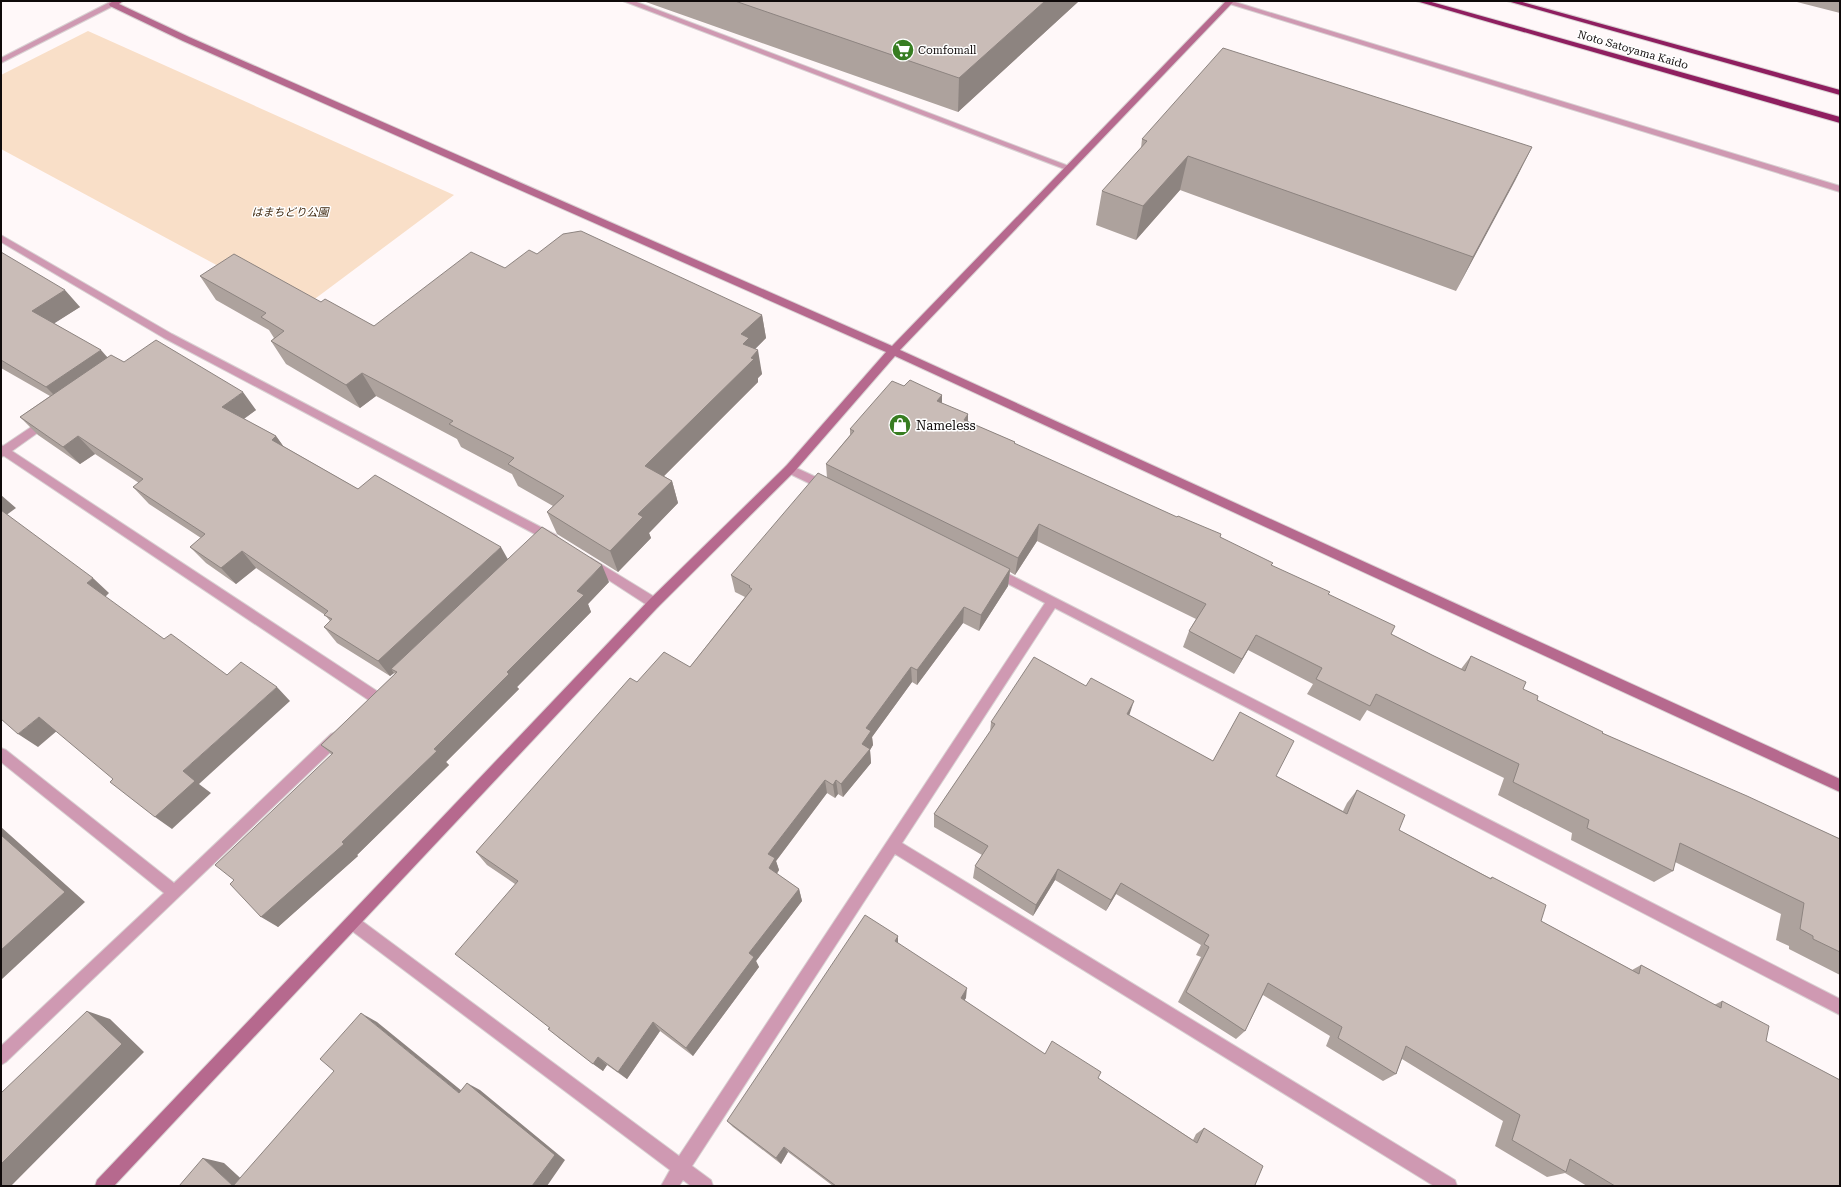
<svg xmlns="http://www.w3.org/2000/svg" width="1841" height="1187" font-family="'Roboto Serif','Noto Sans JP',serif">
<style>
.green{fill:#f9dfc8}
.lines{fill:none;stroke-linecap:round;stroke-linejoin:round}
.lane-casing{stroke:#d9d2d3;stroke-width:2}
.street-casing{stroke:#d9d2d3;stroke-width:2}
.secondary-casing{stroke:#d9d2d3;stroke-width:2}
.highway-casing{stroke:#d9d2d3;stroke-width:2}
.lane{fill:#cf99b2;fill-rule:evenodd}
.street{fill:#cf99b2;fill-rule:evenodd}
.secondary{fill:#b6698e;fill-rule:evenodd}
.highway{fill:#8f1f60;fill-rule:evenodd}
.wall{fill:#ada29d}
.shaded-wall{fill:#8d8480}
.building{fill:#c9bcb7;stroke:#8d8480}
.labels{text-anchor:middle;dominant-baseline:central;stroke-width:3;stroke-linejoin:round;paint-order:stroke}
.far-poi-label{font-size:11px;fill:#0f0a0a;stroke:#fff;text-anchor:start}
.far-street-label{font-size:11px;fill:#0f0a0a;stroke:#fff}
.far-park-label{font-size:11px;font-style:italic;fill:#3f280f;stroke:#fff}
.poi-label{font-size:13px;fill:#0f0a0a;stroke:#fff;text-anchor:start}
</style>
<rect width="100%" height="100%" fill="#fff8f9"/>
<!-- green -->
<path class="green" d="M88,31L454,195L300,310L1,149V75Z"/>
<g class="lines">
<!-- lane casing -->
<g class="lane-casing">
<path id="lane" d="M623,1H634L1074,168L1070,171L1067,170Z"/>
</g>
<!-- street casing -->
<g class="street-casing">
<path id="street" d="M1220,1H1232L1840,186V192Z
M110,2L117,4L1,63V58Z
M1,235L172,334L556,535L558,538L556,541H548L164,338L1,242Z
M46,417L50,418L51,421L50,424L12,451L383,695L384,699L383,703L378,705L373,703L4,456L1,457V445L3,446Z
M790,465L831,484L833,487L831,490H823L786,472L784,469L786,466Z
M591,558L658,599L660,603L658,607L654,608L650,607L587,566L585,563L587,560Z
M995,567L1840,999V1015L1055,608L902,843L1455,1180L1457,1186H1434L895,854L692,1166L711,1180L713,1186H691L683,1180L679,1186H661L670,1170L348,928L346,923L348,918L353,916L358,918L679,1156L1045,603L991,575L989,572L991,569Z
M336,732L341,734L343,738L341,742L6,1062L1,1065V1046L164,893L1,762V748L6,750L174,883L331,734Z"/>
</g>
<!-- secondary casing -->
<g class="secondary-casing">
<path id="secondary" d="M113,1H123L119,4L189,37L892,346L1226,1H1234L900,350L1840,779V792L895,356L794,472L658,607L114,1186H95L97,1180L650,599L786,466L886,352L183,41L110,6L109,4Z"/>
</g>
<!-- highway casing -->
<g class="highway-casing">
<path id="highway" d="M1416,1H1428L1840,117V123Z
M1507,1H1519L1840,90V95Z"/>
</g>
<!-- lane -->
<use href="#lane" class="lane"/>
<!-- street -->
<use href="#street" class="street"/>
<!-- secondary -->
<use href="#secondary" class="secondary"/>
<!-- highway -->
<use href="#highway" class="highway"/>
</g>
<!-- wall -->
<path class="wall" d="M643,1H1079L958,112Z
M1793,1H1840V13Z
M1142,139L1532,147L1456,291L1180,190L1136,240L1096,225L1102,191L1141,148Z
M1,252L80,307L54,323L107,357L124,362L256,410L244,419L276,436L283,446L358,489L508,559L609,582L588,604L591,612L517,687L519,689L446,762L449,765L357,855L358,856L278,927L234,880L332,755L321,745L395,674L394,673L390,676L337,643L324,627L330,621L325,615L256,568L236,584L206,563L190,547L201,538L149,504L133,487L139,483L95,454L80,464L38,435L20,417L50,396L1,368Z
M537,254L762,315L766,338L755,349L762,374L758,378V382L664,476L672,481L678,503L649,533L651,538L618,572L557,534L547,512L553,506L518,486L512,474L461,447L457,439L376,396L360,408L286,364L271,341L274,338L269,330L216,300L200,276L321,302L374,326L505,268Z
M904,386L942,395V403L968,422L1015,442L1014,444L1220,537L1272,566L1328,594L1391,634L1432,655L1461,669L1471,656L1523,689L1537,700L1602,733L1840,839V975L1789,949V946L1776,940L1781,914L1675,862L1673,871L1654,882L1571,840L1572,833L1498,795L1504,778L1367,710L1360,721L1307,694L1313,684L1248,650L1234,674L1183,647L1189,631L1196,619L1037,541L1015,575L1010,572L1008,586L979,631L963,623L917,685L912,682L872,737L873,745L870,750L871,763L843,797L838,794L835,798L827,793L776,861L779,870L777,874L799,889L802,901L756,961L759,967L693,1056L660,1031L627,1079L607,1065L603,1071L559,1038L550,1028L515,884L487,865L476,852L637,682L690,667L745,597L735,592L731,575L827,478L826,464L850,435V429Z
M1086,686L1129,716L1213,761L1276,776L1343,811L1347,803L1357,790L1399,830L1490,878L1492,877L1541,921L1632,970L1641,965L1714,1005L1722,1001L1766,1041L1840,1186H1587L1565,1173L1547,1177L1495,1146L1503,1121L1402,1059L1396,1074L1383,1081L1326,1046L1330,1036L1263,995L1245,1031L1236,1039L1178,1002L1201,957L1196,955L1201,945L1116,894L1106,911L1055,880L1033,916L973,878L975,866L982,855L934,827V814L990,732L991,722Z
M898,943L966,998L964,1000L1045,1054L1098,1078L1193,1140L1196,1134L1204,1128L1255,1185L1256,1186H833L788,1152L781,1164L733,1127L727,1121Z"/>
<!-- shaded-wall -->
<path class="shaded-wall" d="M1045,1H1079L958,112L959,78Z
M1532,147L1515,181L1456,291L1473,257Z
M1188,156L1180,190L1136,240L1143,206Z
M65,290L80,307L47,328L32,311Z
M762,315L766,338L752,352L758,350L762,374L758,378V382L652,488L645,466L741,334Z
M101,350L115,366L62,403L46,387Z
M362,373L376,396L360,408L346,385Z
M243,392L256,410L235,425L222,407Z
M942,395V413L937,401Z
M968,414V432L964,420Z
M78,436L95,454L80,464L63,447Z
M276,436L289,454L272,440Z
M672,481L678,503L649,533L651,538L618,572L610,551L638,514Z
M1,495L16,508L5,516L1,512Z
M1039,524L1037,541L1015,575L1018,558Z
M501,547L510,563L391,669L394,673L390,676L378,661Z
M242,551L256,568L236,584L221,568Z
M602,565L609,582L588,604L591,612L517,687L519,689L446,762L449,765L357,855L358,856L278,927L261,917L342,842L434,749L577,591Z
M1010,569L1008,586L979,631L981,615Z
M93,578L109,593L104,598L87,583Z
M964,607L963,623L917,685V670Z
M1256,635L1248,650L1234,674L1242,659Z
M911,667L912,682L872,737L873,745L870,750L871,763L843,797L841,784L862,744L866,728Z
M277,687L290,701L199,784L211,793L172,829L155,817L183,771Z
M1134,701L1129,716L1127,714Z
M39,717L58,730L38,747L18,734Z
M825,780L827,793L776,861L779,870L772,880L769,868L768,854Z
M836,780L838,794L835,798L833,785Z
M1,827L85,902L1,980Z
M1058,869L1055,880L1033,916L1036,905Z
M1121,883L1116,894L1106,911L1111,900Z
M799,889L802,901L756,961L759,967L693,1056L686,1048L749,953Z
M898,936V947L895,941Z
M967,988L966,998L960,1007L961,998Z
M87,1011L110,1019L144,1052L11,1186H1V1164Z
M361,1013L377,1022L473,1100L459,1093Z
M653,1022L660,1031L627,1079L618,1072Z
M598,1057L607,1065L603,1071L593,1064Z
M467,1083L480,1090L565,1160L547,1186H532Z
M784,1147L788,1152L781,1164L776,1158Z
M203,1158L224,1163L249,1186H233Z"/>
<!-- building -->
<path class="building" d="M735,1H1045L959,78Z
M1223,48L1532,147L1473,257L1188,156L1143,206L1102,191L1147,141L1142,139Z
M581,231L762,315L741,334L749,338L743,344L758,350L751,358L754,359L645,466L672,481L638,514L643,517L610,551L547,512L564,496L508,464L514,458L449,424L453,421L362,373L346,385L271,341L284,331L261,317L266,313L200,276L234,254L321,302L325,299L374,326L471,252L505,268L529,250L537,254L563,234Z
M1,252L65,290L32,311L101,350L46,387L1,360Z
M156,340L243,392L222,407L276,436L272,440L358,489L375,475L501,547L378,661L324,627L332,619L324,615L328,611L242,551L221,568L190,547L205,534L133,487L143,479L78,436L63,447L20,417L111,355L124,362Z
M910,380L942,395L937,401L968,414L964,420L1015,442L1014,443L1177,517L1178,516L1221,534L1220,537L1273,563L1271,565L1330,592L1328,594L1395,626L1391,634L1432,655L1465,671L1471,656L1526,682L1523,689L1538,696L1537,700L1603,732L1602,733L1747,796L1840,839V952L1813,939V936L1800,929L1804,903L1680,843L1673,871L1587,828L1589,820L1513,782L1519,764L1376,694L1370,706L1316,679L1322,668L1256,635L1242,659L1189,631L1206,604L1039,524L1018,558L826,464L854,431L850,429L892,381L904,386Z
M818,473L1010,569L981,615L964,607L917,670L911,667L866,728L871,731L862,744L870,749L841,784L836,780L833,785L825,780L768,854L775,858L769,868L799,889L749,953L754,957L686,1048L653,1022L618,1072L598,1057L593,1064L548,1029L550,1028L455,954L518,881L476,852L630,678L637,682L664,652L690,667L752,589L749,587L750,586L731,575Z
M1,510L93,578L87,583L164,639L171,634L227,675L241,662L277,687L183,771L195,781L155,817L110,782L113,779L39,717L18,734L1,719Z
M542,527L602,565L577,591L584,595L507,672L509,674L434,749L437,751L342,842L344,844L261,917L230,884L234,880L215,865L333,753L321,745L397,672L391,669Z
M1034,657L1086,686L1091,678L1134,701L1127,714L1213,761L1240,712L1294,741L1276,776L1347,814L1357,790L1405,815L1399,830L1491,879L1492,877L1546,905L1541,921L1639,974L1641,965L1721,1008L1722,1001L1769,1026L1766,1041L1840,1080V1186H1615L1570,1159L1566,1172L1512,1140L1520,1115L1406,1046L1396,1074L1338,1038L1342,1027L1268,983L1245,1031L1186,992L1209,947L1204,944L1209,935L1121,883L1111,900L1058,869L1036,905L975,866L988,846L934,814L995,724L991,722Z
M1,835L65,892L1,950Z
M865,915L898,936L895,941L967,988L961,998L1045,1054L1052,1041L1101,1072L1098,1078L1197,1143L1204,1128L1263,1166L1255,1185L1256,1186H848L847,1185L846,1186H836L784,1147L776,1158L727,1121Z
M87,1011L122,1044L1,1164V1093Z
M361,1013L459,1093L467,1083L555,1155L532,1186H179L203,1158L233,1186L334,1071L320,1059Z"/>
<!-- icons -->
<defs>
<g id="supermarket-disc" transform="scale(1.15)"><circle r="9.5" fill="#377d21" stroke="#fff"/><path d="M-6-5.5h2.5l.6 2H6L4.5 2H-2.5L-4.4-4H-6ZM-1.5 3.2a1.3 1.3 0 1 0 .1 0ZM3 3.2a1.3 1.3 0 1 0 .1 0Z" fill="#fff"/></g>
<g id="shop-disc" transform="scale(1.15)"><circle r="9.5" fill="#377d21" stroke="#fff"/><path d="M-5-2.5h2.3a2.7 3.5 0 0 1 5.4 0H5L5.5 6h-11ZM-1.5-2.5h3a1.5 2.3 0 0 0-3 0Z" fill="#fff"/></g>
</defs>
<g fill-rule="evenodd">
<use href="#supermarket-disc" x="903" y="50"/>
<use href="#shop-disc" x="900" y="425"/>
</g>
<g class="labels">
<!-- far-poi labels -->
<g class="far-poi-label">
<text x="918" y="50">Comfomall</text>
</g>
<!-- far-street labels -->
<g class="far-street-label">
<text transform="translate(1633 50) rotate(16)">Noto Satoyama Kaido</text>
</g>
<!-- far-park labels -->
<g class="far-park-label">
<text x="290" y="212">はまちどり公園</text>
</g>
<!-- poi labels -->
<g class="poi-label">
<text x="916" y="425">Nameless</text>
</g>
</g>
<!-- border -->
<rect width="1841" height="1187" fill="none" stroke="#0f0a0a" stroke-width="4"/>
</svg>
